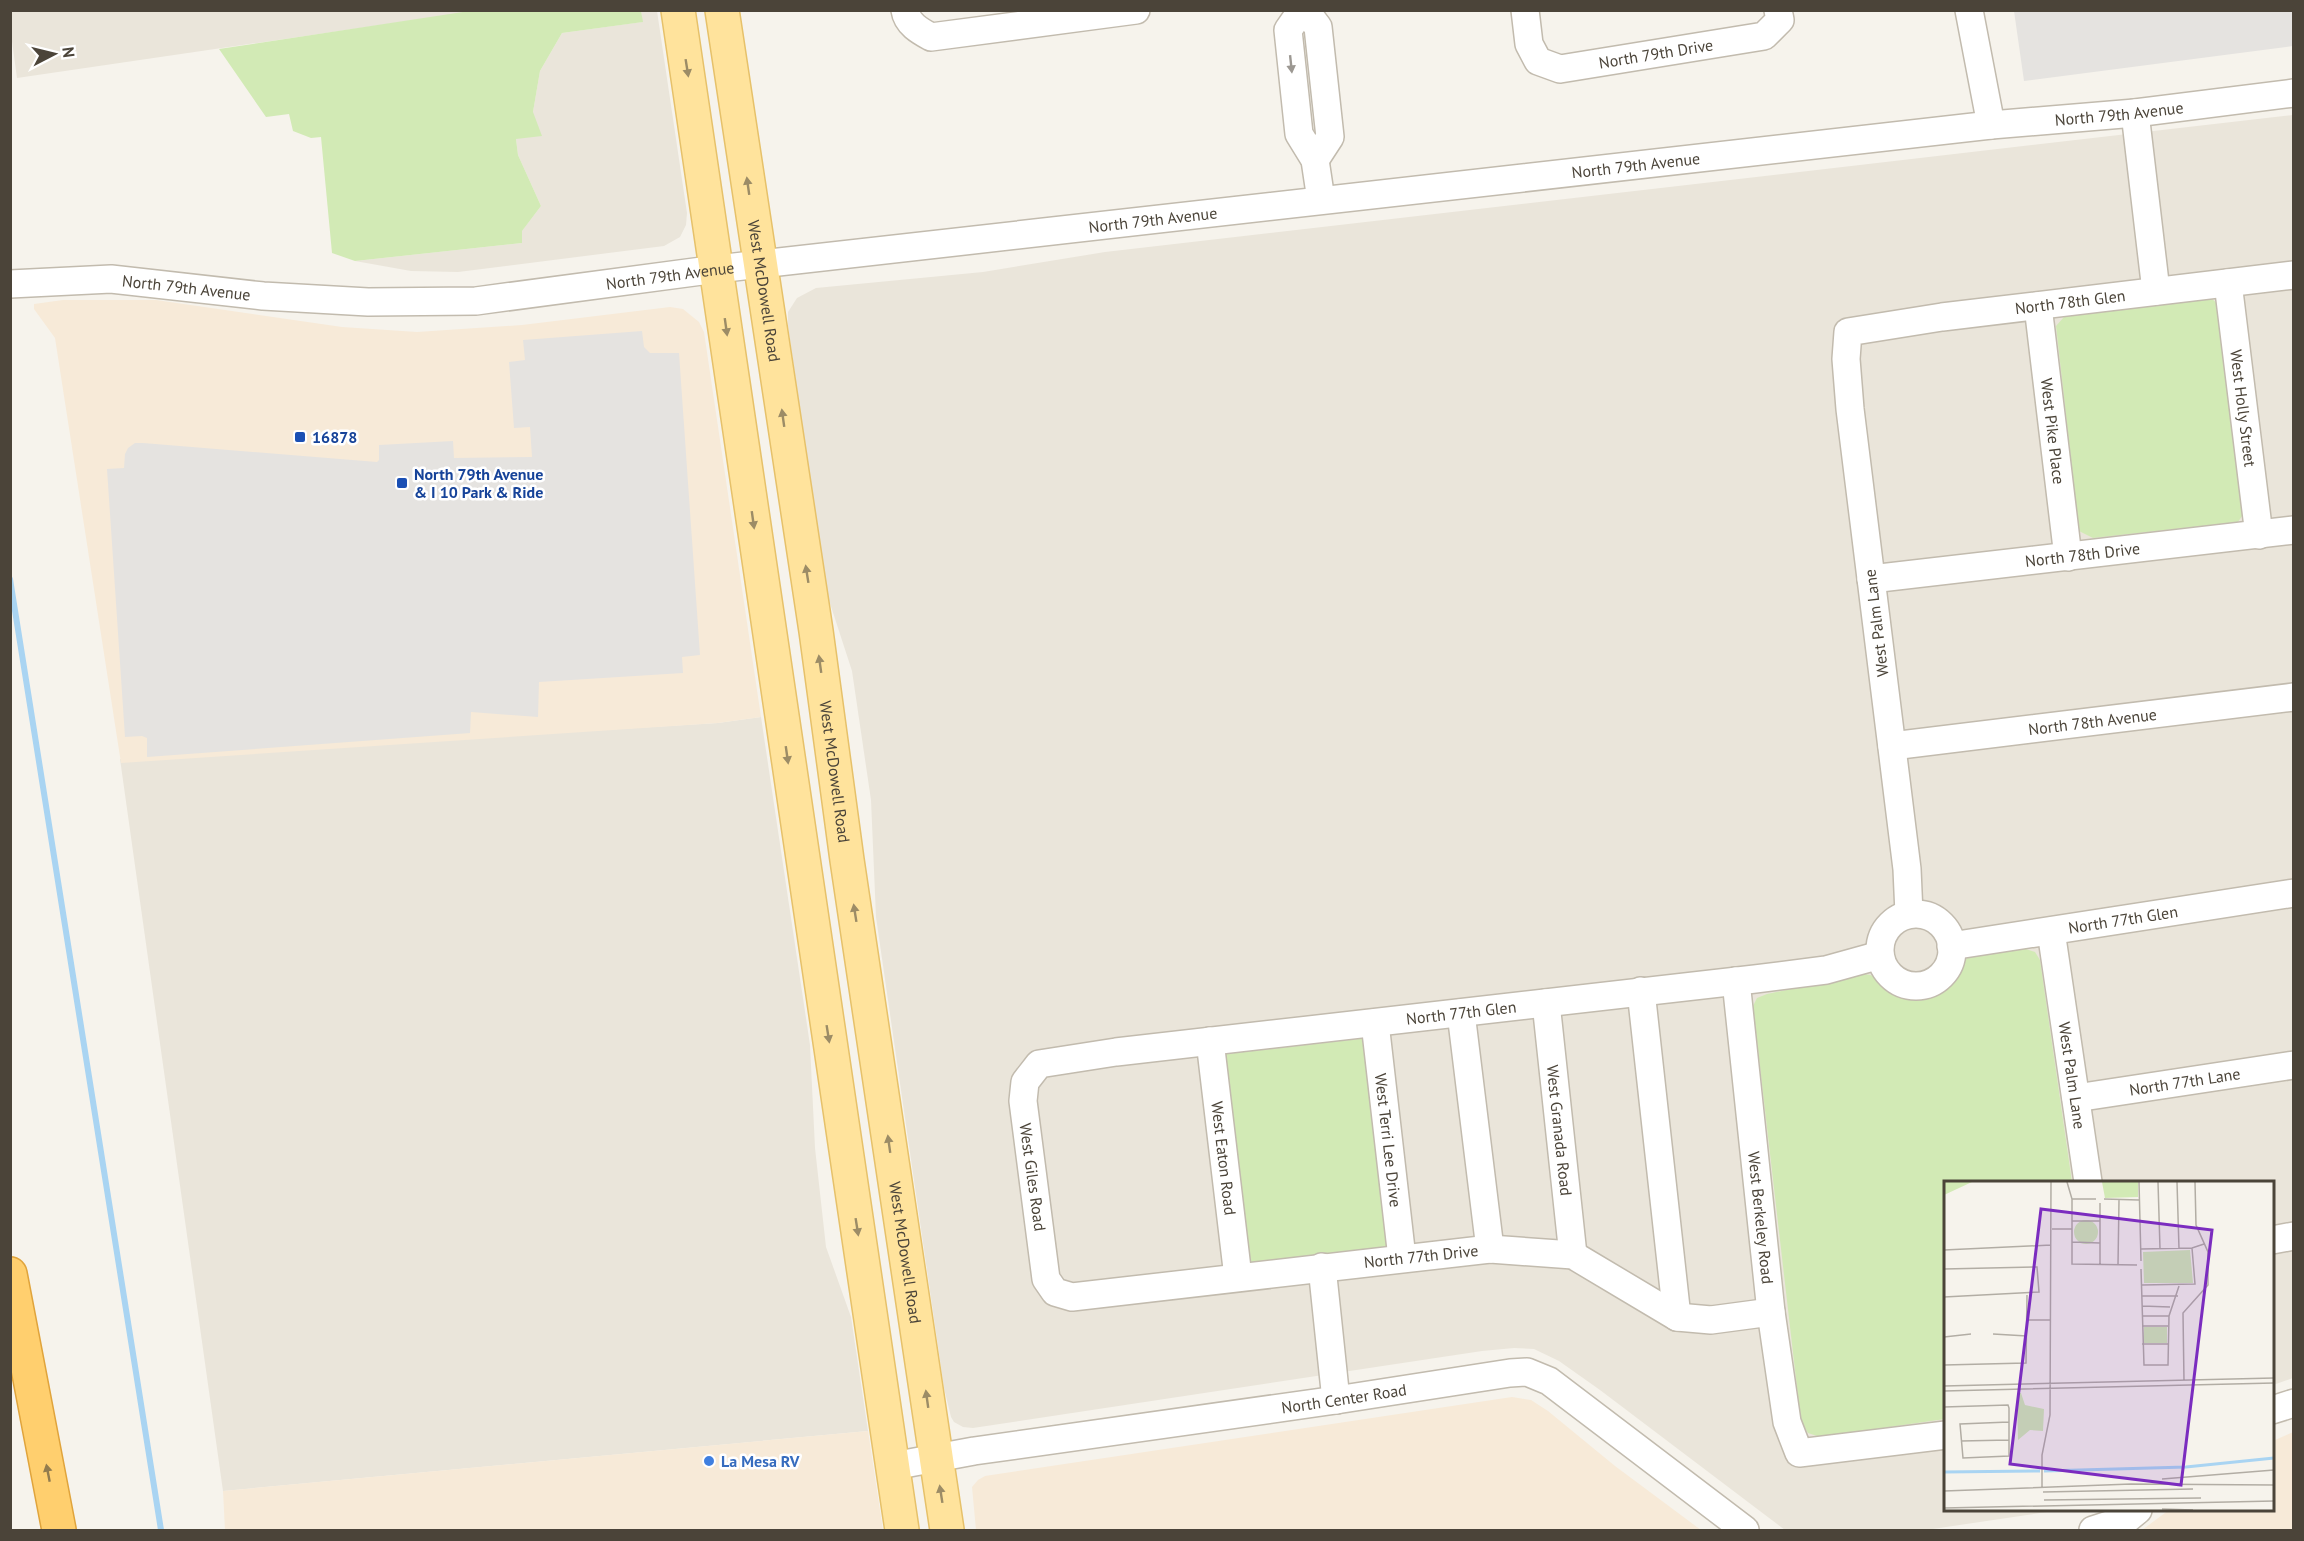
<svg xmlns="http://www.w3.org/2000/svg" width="2304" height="1541" font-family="'PT Sans',sans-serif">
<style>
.residential{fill:#eae5da}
.commercial{fill:#f7ead8}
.green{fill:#d2eab5}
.parking{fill:#e5e3e0}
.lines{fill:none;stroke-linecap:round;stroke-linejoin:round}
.stream{stroke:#a9d4f2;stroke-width:6}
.minor-casing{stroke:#c2bbae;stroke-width:30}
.major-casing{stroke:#e6c16a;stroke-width:36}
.highway-casing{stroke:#e0a43c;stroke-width:36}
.minor{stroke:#fff;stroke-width:27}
.major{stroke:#ffe39c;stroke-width:33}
.highway{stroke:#ffcf6e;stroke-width:33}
.oneway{fill:#9c9892}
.oneway2{fill:#9c8c66}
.oneway3{fill:#937c4e}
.transit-dot{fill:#1a4fb4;stroke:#fff;stroke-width:2}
.shop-dot{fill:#3f7fe0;stroke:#fff;stroke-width:2}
.labels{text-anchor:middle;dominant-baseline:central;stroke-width:5;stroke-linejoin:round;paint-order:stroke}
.street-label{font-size:16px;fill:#4b4439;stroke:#fff}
.transit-label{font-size:16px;font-weight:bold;fill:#164399;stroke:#fff;text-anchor:start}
.shop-label{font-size:16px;font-weight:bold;fill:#366cbe;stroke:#fff;text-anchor:start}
.inset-river{fill:none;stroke:#a9d4f2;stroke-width:3}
.inset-road{fill:none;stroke:#b2ada4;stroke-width:1.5}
.view{fill:#7b2cbf;fill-opacity:0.15;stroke:#7b2cbf;stroke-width:3}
.inset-edge{fill:none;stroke:#4b4439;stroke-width:3}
</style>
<rect width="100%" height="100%" fill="#f6f3ec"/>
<!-- residential -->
<path class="residential" d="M10,11L11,10L476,11L17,78L11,34Z
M641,11H657L687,213L686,225L680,237L664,246L458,272L411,271L355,261L522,243L521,232L541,206L518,155L516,139L533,112L540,71L562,33L642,22Z
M2293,115V1378L2273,1385L2272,1182H1946V1510H2060L1926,1530H1785L1600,1390L1559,1361L1534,1349L1514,1348L1482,1351L973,1428L963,1427L954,1422L951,1417L944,1388L876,917L871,800L852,671L826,591L788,326V312L797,298L816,288L983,272L1105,252Z
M761,717L810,1045L815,1148L826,1247L851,1317L868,1431L223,1491L120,759L718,723Z"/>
<!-- commercial -->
<path class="commercial" d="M63,300H156L342,327L417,332L522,325L670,307L683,309L699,322L704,332L761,717L718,723L121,763L55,338L34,309V304Z
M1512,1397L1531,1400L1548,1411L1615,1466L1701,1530H976L972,1487L978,1480L985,1476Z
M868,1431L883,1530H225L223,1491Z
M2293,1432V1530H2142L2169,1510H2272L2273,1441Z"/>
<!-- green -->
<path class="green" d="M476,10L641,11L643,22L562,33L540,71L533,112L542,136L516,139L518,155L541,206L522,231V243L355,261L332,253L321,137L311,138L293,131L289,114L266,117L219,49Z
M2211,298L2221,307L2244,513L2238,522L2093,538L2079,531L2056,326L2064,317Z
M2023,948L2035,952L2040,960L2072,1182H1946L1945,1419L1820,1437L1808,1433L1801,1422L1753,1006L1757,998L1767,994L1862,974C1885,974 1897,998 1927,991C1937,989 1951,980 1957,971C1959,967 1961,962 1965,960C1975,951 2009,950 2023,948Z
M1368,1038L1392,1248L1249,1264L1226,1054Z"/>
<!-- parking -->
<path class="parking" d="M2014,11H2293V46L2024,81Z
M642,331L644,347L650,353H679L700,655L682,657L683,673L539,682L538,717L471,712L470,733L147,757V738L142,736L125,737L107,469L124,468L125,454L128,448L135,443H143L377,462L379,460V445L453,441L454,458L532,457L530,427L514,428L509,362L525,360L523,340Z"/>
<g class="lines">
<!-- stream -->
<path class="stream" d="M10,579L161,1530"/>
<!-- minor casing -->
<g class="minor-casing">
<g id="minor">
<path d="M905,10C907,24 920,31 931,37L1136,10"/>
<path d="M1302,10L1288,30L1299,134L1315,160L1321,200"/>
<path d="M1305,10L1318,27L1330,137L1315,160"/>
<path id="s1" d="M1525,10L1529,44L1538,61L1560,69L1764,36L1780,20L1778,10"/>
<path d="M1969,10L1991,125"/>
<path d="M2135,113L2156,291"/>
<path id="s2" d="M2228,283L2259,535"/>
<path id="s3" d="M10,284L111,279L263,296L368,302L476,301L717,269L1991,125L2135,113L2294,93"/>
<path id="s4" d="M2038,306L2068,557"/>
<path id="s5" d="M1871,579L2294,530"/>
<path id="s6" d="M1892,746L2294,697"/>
<path id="s7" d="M1909,914L1907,869L1850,409L1846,359L1848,332L1942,317L2294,275"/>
<circle cx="1916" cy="950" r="36"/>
<path id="s8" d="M2051,931L2088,1182"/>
<path id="s9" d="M1951,946L2294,893"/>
<path id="s10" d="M1736,981L1771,1312L1787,1422L1799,1453L1946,1435"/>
<path d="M1641,991L1677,1317"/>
<path id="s11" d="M1546,1003L1573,1255"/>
<path d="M1461,1013L1490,1249"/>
<path id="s12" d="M1375,1023L1402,1258"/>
<path id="s13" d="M1210,1041L1238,1277"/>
<path id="s14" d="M2076,1098L2294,1065"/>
<path d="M2272,1240L2294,1236"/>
<path d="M1322,1267L1336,1400"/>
<path id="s15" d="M1771,1312L1711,1320L1677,1317L1573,1255L1490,1249L1072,1297L1055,1292L1046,1279L1023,1101L1025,1082L1039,1064L1116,1052L1755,979L1826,970L1880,955"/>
<path d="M2272,1410L2294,1403"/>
<path id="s16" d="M893,1466L974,1451L1336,1400L1510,1373L1527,1372L1549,1381L1745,1530"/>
<path d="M2093,1530L2127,1519L2138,1510"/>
</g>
</g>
<!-- major casing -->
<g class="major-casing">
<g id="major">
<path d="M678,10L902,1530"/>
<path id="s17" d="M722,10L816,631L847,860L947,1530"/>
</g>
</g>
<!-- highway casing -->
<g class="highway-casing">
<path id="highway" d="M10,1274L59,1530"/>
</g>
<!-- minor -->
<use href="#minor" class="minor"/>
<!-- major -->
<use href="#major" class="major"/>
<!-- highway -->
<use href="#highway" class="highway"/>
</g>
<!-- one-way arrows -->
<defs><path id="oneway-solid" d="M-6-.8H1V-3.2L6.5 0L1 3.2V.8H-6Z" transform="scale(1.5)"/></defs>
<use class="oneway" href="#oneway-solid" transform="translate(1291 64) rotate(84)"/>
<g class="oneway2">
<use href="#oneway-solid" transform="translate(687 68) rotate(81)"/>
<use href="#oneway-solid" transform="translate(748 186) rotate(-98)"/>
<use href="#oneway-solid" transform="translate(726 327) rotate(82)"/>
<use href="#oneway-solid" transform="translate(783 418) rotate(-98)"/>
<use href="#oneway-solid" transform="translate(753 520) rotate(82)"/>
<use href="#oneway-solid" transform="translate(807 574) rotate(-99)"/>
<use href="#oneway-solid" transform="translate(820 664) rotate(-98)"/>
<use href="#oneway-solid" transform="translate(787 755) rotate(82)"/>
<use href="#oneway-solid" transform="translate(855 913) rotate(-99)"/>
<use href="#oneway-solid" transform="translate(828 1034) rotate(81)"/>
<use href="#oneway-solid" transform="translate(889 1144) rotate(-98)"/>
<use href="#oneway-solid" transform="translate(857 1227) rotate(81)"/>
<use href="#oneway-solid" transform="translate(927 1399) rotate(-98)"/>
<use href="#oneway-solid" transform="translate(941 1494) rotate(-99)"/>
</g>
<use class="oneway3" href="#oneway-solid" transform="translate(48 1473) rotate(-101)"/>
<!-- markers -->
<g class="transit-dot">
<rect x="294" y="431" width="12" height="12" rx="3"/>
<rect x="396" y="477" width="12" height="12" rx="3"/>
</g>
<circle class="shop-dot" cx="709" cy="1461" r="6"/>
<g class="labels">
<!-- street labels -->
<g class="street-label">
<text stroke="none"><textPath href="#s1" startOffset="174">North 79th Drive</textPath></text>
<text stroke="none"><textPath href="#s3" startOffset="2121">North 79th Avenue</textPath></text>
<text stroke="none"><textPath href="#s3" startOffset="1635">North 79th Avenue</textPath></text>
<text stroke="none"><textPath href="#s3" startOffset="1149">North 79th Avenue</textPath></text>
<text stroke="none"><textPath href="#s3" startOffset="663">North 79th Avenue</textPath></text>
<text stroke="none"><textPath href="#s3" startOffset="177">North 79th Avenue</textPath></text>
<text stroke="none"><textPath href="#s17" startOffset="284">West McDowell Road</textPath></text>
<text stroke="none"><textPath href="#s7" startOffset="810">North 78th Glen</textPath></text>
<text stroke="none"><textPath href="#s2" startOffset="126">West Holly Street</textPath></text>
<text stroke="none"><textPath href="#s4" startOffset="126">West Pike Place</textPath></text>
<text stroke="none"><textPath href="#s5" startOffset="213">North 78th Drive</textPath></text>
<text transform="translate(1876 623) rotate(-97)">West Palm Lane</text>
<text stroke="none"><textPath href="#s6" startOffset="202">North 78th Avenue</textPath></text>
<text stroke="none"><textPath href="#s17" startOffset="770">West McDowell Road</textPath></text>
<text stroke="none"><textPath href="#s9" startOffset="174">North 77th Glen</textPath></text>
<text stroke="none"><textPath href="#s15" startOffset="1400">North 77th Glen</textPath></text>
<text stroke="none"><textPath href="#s8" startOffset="146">West Palm Lane</textPath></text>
<text stroke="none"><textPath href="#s14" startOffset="110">North 77th Lane</textPath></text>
<text stroke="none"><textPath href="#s11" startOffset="128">West Granada Road</textPath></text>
<text stroke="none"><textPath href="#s12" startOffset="118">West Terri Lee Drive</textPath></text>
<text stroke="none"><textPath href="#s13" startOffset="118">West Eaton Road</textPath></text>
<text transform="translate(1033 1177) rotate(82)">West Giles Road</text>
<text stroke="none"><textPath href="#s10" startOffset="238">West Berkeley Road</textPath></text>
<text stroke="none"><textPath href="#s17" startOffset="1256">West McDowell Road</textPath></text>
<text transform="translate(1421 1256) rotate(-6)">North 77th Drive</text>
<text stroke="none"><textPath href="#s16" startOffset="456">North Center Road</textPath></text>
</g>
<!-- transit labels -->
<g class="transit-label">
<text x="312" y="437">16878</text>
<text x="414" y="474">North 79th Avenue<tspan x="414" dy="18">&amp; I 10 Park &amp; Ride</tspan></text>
</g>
<!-- shop labels -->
<g class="shop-label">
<text x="721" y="1461">La Mesa RV</text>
</g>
</g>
<!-- overview -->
<g transform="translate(1944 1181)">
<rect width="330" height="330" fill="#f6f3ec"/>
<path d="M0,1H28L0,14ZM158,1H194V16L161,17ZM130 51a12 12 0 1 1 24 0a12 12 0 1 1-24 0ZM246,69L249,102H200L199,71ZM200,146H223V162H199ZM73,212H77L81,224L100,228L99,250L86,249L74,259Z" fill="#d2eab5"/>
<path class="inset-river" d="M100,290L242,286L330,277M0,291L96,290"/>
<path class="inset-road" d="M123,1L128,18V83L193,84M195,1L197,80M214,1L216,68M233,1L235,68M128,18H152M160,18L195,19M128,40H156M108,48H128M128,61L156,62M197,68L248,67L260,63M0,69L107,64M156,84V22M174,84L175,19M0,88L93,86L95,111L0,116M197,88L200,184H224L225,135L235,105M198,104L251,103L248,67M198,115H234M198,125L226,126M198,135H225M83,139H102M85,139H106M198,145H224M49,153L83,155M0,156L27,153M198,163H224M0,184L82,182L83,114M240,200L239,132L264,104V71L252,44L251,1M0,205L330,197M0,210L330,202M0,226L64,224L65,227V275L19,277L16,243L65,241M17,260L65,259M218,298L330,289M98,306V274L106,234L107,1M0,310L187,303L330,304M99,311L249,308M100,319L257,317M0,327L330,320M218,328L249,329"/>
<path class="view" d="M97,28L268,49L237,304L66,283Z"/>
<rect width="330" height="330" class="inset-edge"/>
</g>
<!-- border -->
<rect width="2304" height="1541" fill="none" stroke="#4b4439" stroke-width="24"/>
<!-- north arrow -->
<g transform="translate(54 54) rotate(83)" stroke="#ffffff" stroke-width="4.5" paint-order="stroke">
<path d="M0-4.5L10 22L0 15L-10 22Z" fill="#4b4439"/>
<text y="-9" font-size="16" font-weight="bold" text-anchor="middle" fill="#4b4439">N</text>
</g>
</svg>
